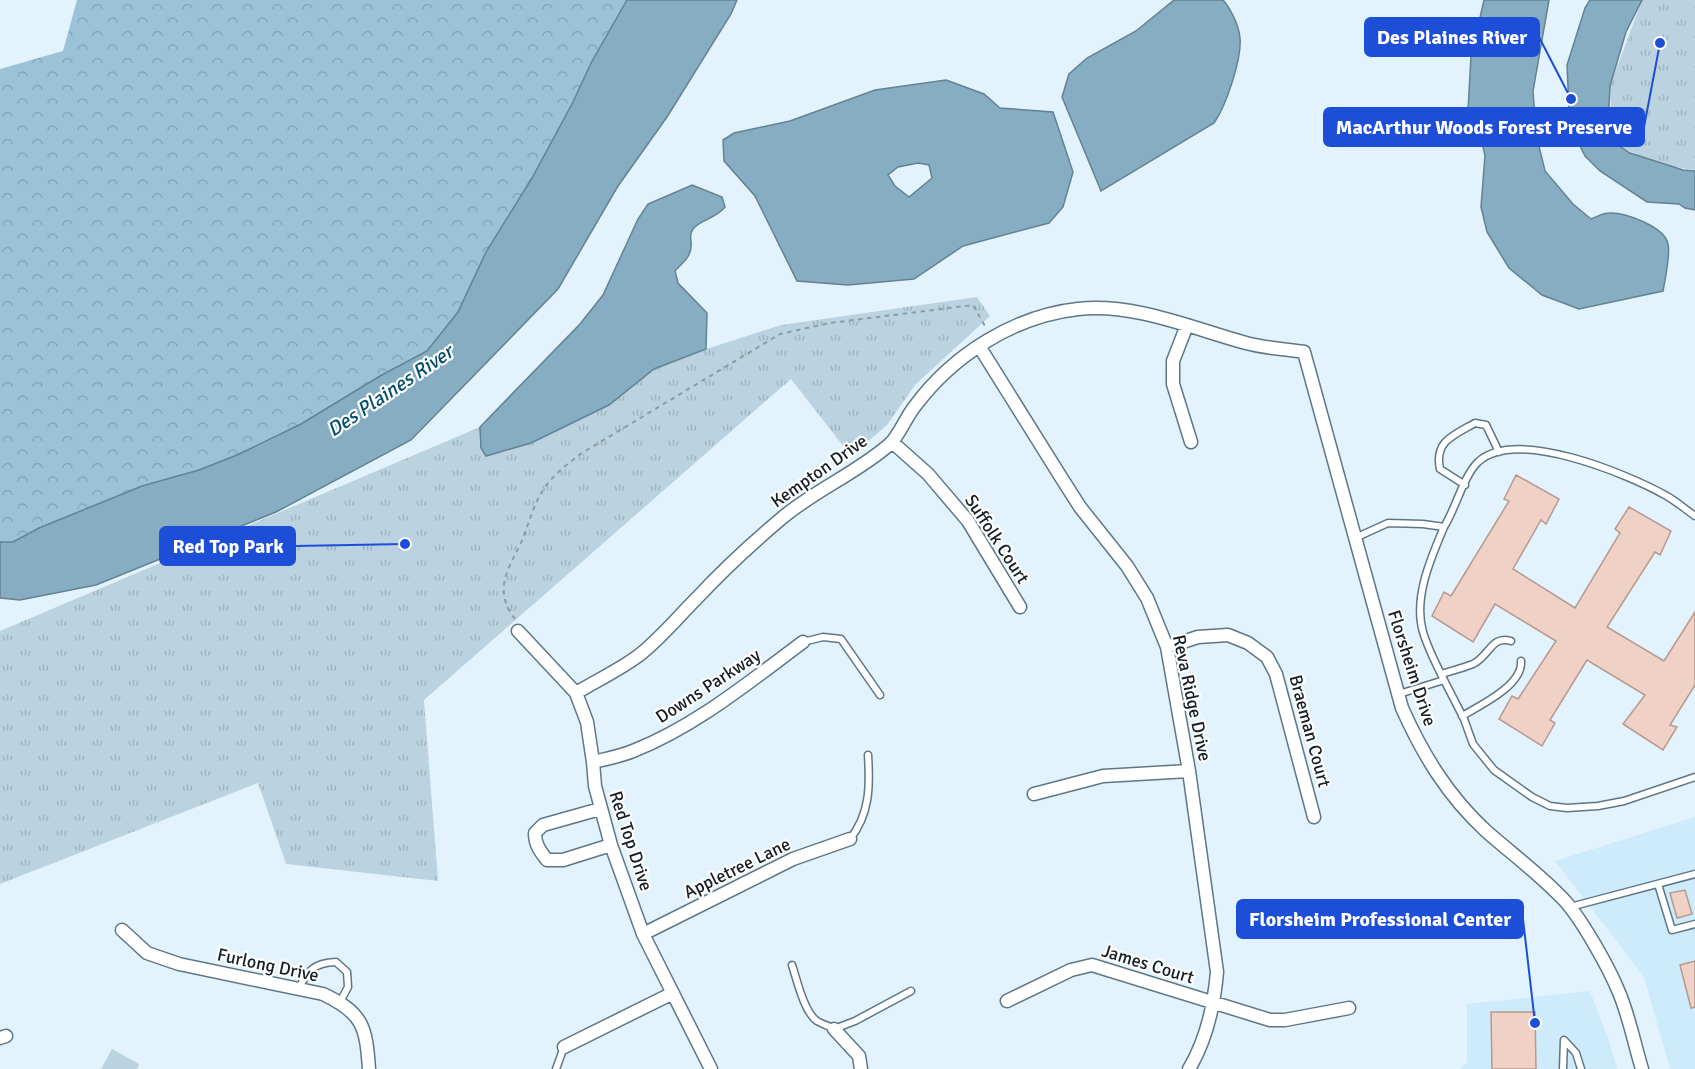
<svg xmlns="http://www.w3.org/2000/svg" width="1695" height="1069" font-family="Signika,sans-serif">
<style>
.built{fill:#cdebfb}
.forest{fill:url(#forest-crowns)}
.park{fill:url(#park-tufts)}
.pitch{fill:#bbd3e0}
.water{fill:#87adc2;stroke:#648293;stroke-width:1.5;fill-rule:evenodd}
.building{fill:#f0d1c6;stroke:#b6998f;stroke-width:1.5}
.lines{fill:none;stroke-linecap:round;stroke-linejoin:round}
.lane-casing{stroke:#5d7786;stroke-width:9}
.street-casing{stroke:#5d7786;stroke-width:15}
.path{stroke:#8d9ba4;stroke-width:2;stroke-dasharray:4.5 4.5;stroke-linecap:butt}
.lane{stroke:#fff;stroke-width:6}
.street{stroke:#fff;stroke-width:12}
.labels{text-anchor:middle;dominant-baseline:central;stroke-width:4.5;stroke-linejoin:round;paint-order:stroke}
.street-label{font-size:18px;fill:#141e24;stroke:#fdfdfd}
.water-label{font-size:20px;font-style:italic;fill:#024f6c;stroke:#fdfdfd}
.leader{fill:none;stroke:#1d4ed8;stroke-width:2}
.callout-dot{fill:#1d4ed8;stroke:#fdfdfd;stroke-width:2}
.callout{fill:#1d4ed8;stroke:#1d4ed8;stroke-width:2}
.callout-label{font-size:20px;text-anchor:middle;font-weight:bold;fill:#fff}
</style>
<defs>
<pattern id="forest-crowns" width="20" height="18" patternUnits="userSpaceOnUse" patternTransform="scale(1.5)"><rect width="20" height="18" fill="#9cc2d8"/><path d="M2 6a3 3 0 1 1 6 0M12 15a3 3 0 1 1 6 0" fill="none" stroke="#86a6b9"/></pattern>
<pattern id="park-tufts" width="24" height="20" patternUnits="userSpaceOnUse" patternTransform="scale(1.5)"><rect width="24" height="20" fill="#bbd3e0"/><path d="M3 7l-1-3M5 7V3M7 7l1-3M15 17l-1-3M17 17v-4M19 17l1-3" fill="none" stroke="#a0b5c0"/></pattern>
</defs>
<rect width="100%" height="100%" fill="#e2f3fd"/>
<!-- built -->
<path class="built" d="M1695,817V1069H1670L1644,977L1555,861Z
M1590,991L1609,1041L1617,1069H1460L1467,1063V1004Z"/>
<!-- forest -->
<path class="forest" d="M77,0H627L591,63L573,102L532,178L486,252L458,312L427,351L380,376L301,424L237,455L199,470L142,486L39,528L13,542H0V69L63,51Z"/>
<!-- park -->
<path class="park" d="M1642,0H1695V170C1666,167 1636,157 1612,141L1610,86Z
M977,297L990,316L915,385L887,425L851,456L791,379L424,700L438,881L286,864L258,783L0,884V631L480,427L481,448L609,405L654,369L706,349L781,325Z"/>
<!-- pitch -->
<path class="pitch" d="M112,1049L139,1064L137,1069H101Z"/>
<!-- water -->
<path class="water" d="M627,0H737L731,14L667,117L618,186L558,289L411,440L276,512L96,585L20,600L0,598V542H13L39,528L142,486L199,470L237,455L301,424L380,376L427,351L458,312L486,252L532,178L573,102L591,63Z
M1174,0H1223C1231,9 1239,26 1240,38C1242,59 1226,106 1214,123L1101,191L1062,97L1069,74L1087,58L1136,31Z
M1484,0H1549L1533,91L1536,134L1545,171L1573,204L1591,219C1596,217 1603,213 1609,213C1625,212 1665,227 1668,244C1670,253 1665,281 1663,291L1579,309L1542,295L1509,268L1487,232L1481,207L1485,155L1477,124L1468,110L1471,57Z
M1590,0H1642L1626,32L1610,86L1608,125L1612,141L1630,153L1683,170L1695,171V210L1685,208L1679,204L1647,202L1600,171L1585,156L1575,136L1569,109L1567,65L1585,8Z
M946,80L984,94L1000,108L1053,112L1073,172L1063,207L1049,223L963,246L914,279L848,285L797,281L755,196L724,161L723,140L734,133L790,121L875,90ZM918,163L929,165L932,178L909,197L895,186L888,175L898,167Z
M692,185L722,197L725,207C715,219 700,220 693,229C688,236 692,239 691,247C691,257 681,264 675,271L678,283L707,313L706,349L654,369L609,405L531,443L486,456L481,448L480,427L580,324L603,295L638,219L648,204Z"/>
<!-- building -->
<path class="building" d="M1516,475L1559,499L1546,524L1541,520L1513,569L1575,608L1620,533L1615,529L1629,507L1671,531L1660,555L1655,552L1607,627L1664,661L1695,612V685L1670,725L1677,727L1663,750L1623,724L1645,695L1587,660L1550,720L1555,723L1542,746L1499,719L1512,696L1518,699L1556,641L1495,604L1473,642L1432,616L1444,592L1451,596L1509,501L1504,499Z
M1685,890L1692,914L1677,918L1670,893Z
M1695,961V1007L1691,1008L1680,965Z
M1491,1012H1535L1536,1069H1492Z"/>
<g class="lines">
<!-- lane casing -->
<g class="lane-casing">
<path id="lane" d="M1465,485L1440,469C1434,441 1454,435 1475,423L1486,425L1499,452
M1355,538L1388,523L1423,524L1444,527C1456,508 1463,477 1478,462C1516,427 1627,474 1665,495C1676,501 1685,509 1695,516
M803,642L823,637L841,639L880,695
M1441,674C1451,671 1463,668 1473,664C1490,656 1491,635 1511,641
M1444,680C1436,664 1428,649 1423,632C1413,598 1431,558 1444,527
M1399,694L1444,680L1464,719L1473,744L1494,770L1532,797L1550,806L1567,808L1598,806L1624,801L1695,777
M1462,716C1481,705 1523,685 1521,661
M850,839C870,814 870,786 868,755
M1658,884L1672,930L1695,924
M1570,907L1695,874
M792,965C797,980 804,1012 817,1021C822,1024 829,1026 834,1029L855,1021L911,991
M298,989C309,970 313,963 336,962L347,972L348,987L340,1002
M556,1069L564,1047
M1563,1069L1564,1040L1576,1053L1581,1069"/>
</g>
<!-- street casing -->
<g class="street-casing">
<path id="street" d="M1187,325L1173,361V384L1191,442
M979,346L1059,474L1080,507L1127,566L1147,598L1167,647L1189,771L1217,972C1214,1006 1207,1039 1189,1069
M892,442L928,474L968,521L1020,607
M518,631L576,693L587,722L593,762L595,786L611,845L643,934L711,1069
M1167,647L1198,637L1228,635L1248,643L1267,657L1276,674L1314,817
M576,693C596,681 619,670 638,656C659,640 677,618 696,599C723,570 751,544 782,518C815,490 857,473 890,444C900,434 906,417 915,406C953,355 1014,316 1078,309C1135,303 1191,328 1246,343C1264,348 1285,349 1304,352L1402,708C1423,755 1448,796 1486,831C1512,854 1541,875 1565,901C1582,920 1608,966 1618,990C1629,1015 1634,1043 1642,1069
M593,762C606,759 621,756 633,751C696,726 749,682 803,642
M1034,794L1103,776L1189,771
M600,809L543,825L535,833C535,845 540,851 547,860H563L611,845
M122,930L147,953L179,964L323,994C363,1013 366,1026 369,1069
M643,934L793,859L850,839
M1007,1001L1071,970L1092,965L1270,1020H1285L1349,1008
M834,1029L859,1056L861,1069
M0,1038L6,1036
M564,1047L673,993"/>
</g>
<!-- path -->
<path class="path" d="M515,619C508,610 502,597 504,585C506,568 517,553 523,538C530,520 534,503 545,487C555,473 569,463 582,453L780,334L830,323L973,305L985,326"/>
<!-- lane -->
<use href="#lane" class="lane"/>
<!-- street -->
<use href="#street" class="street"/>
</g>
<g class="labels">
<!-- street labels -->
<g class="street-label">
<text transform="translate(819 471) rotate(-35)">Kempton Drive</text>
<text transform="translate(997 539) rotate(57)">Suffolk Court</text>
<text transform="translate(1412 668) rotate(72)">Florsheim Drive</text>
<text transform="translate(708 686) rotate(-33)">Downs Parkway</text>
<text transform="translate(1192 698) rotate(78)">Reva Ridge Drive</text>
<text transform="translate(1310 731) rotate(75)">Braeman Court</text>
<text transform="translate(631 841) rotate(72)">Red Top Drive</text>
<text transform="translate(737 868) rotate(-26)">Appletree Lane</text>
<text transform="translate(1148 964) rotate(17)">James Court</text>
<text transform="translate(268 965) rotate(12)">Furlong Drive</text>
</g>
<!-- water labels -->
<g class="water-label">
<text transform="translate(390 391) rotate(-34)">Des Plaines River</text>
</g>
</g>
<!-- callouts -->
<path class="leader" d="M1571 99L1539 37M1660 43L1644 127M405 544L295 546M1535 1023L1523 919"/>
<g class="callout-dot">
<circle cx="1571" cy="99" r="6"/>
<circle cx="1660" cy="43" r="6"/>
<circle cx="405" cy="544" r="6"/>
<circle cx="1535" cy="1023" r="6"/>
</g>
<g class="callout">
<rect x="1365" y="18" width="174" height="38" rx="6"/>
<rect x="1324" y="108" width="320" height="38" rx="6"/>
<rect x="160" y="527" width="135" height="38" rx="6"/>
<rect x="1237" y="900" width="286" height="38" rx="6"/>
</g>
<g class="callout-label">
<text x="1452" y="44">Des Plaines River</text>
<text x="1484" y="134">MacArthur Woods Forest Preserve</text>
<text x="228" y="553">Red Top Park</text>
<text x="1380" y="926">Florsheim Professional Center</text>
</g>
</svg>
